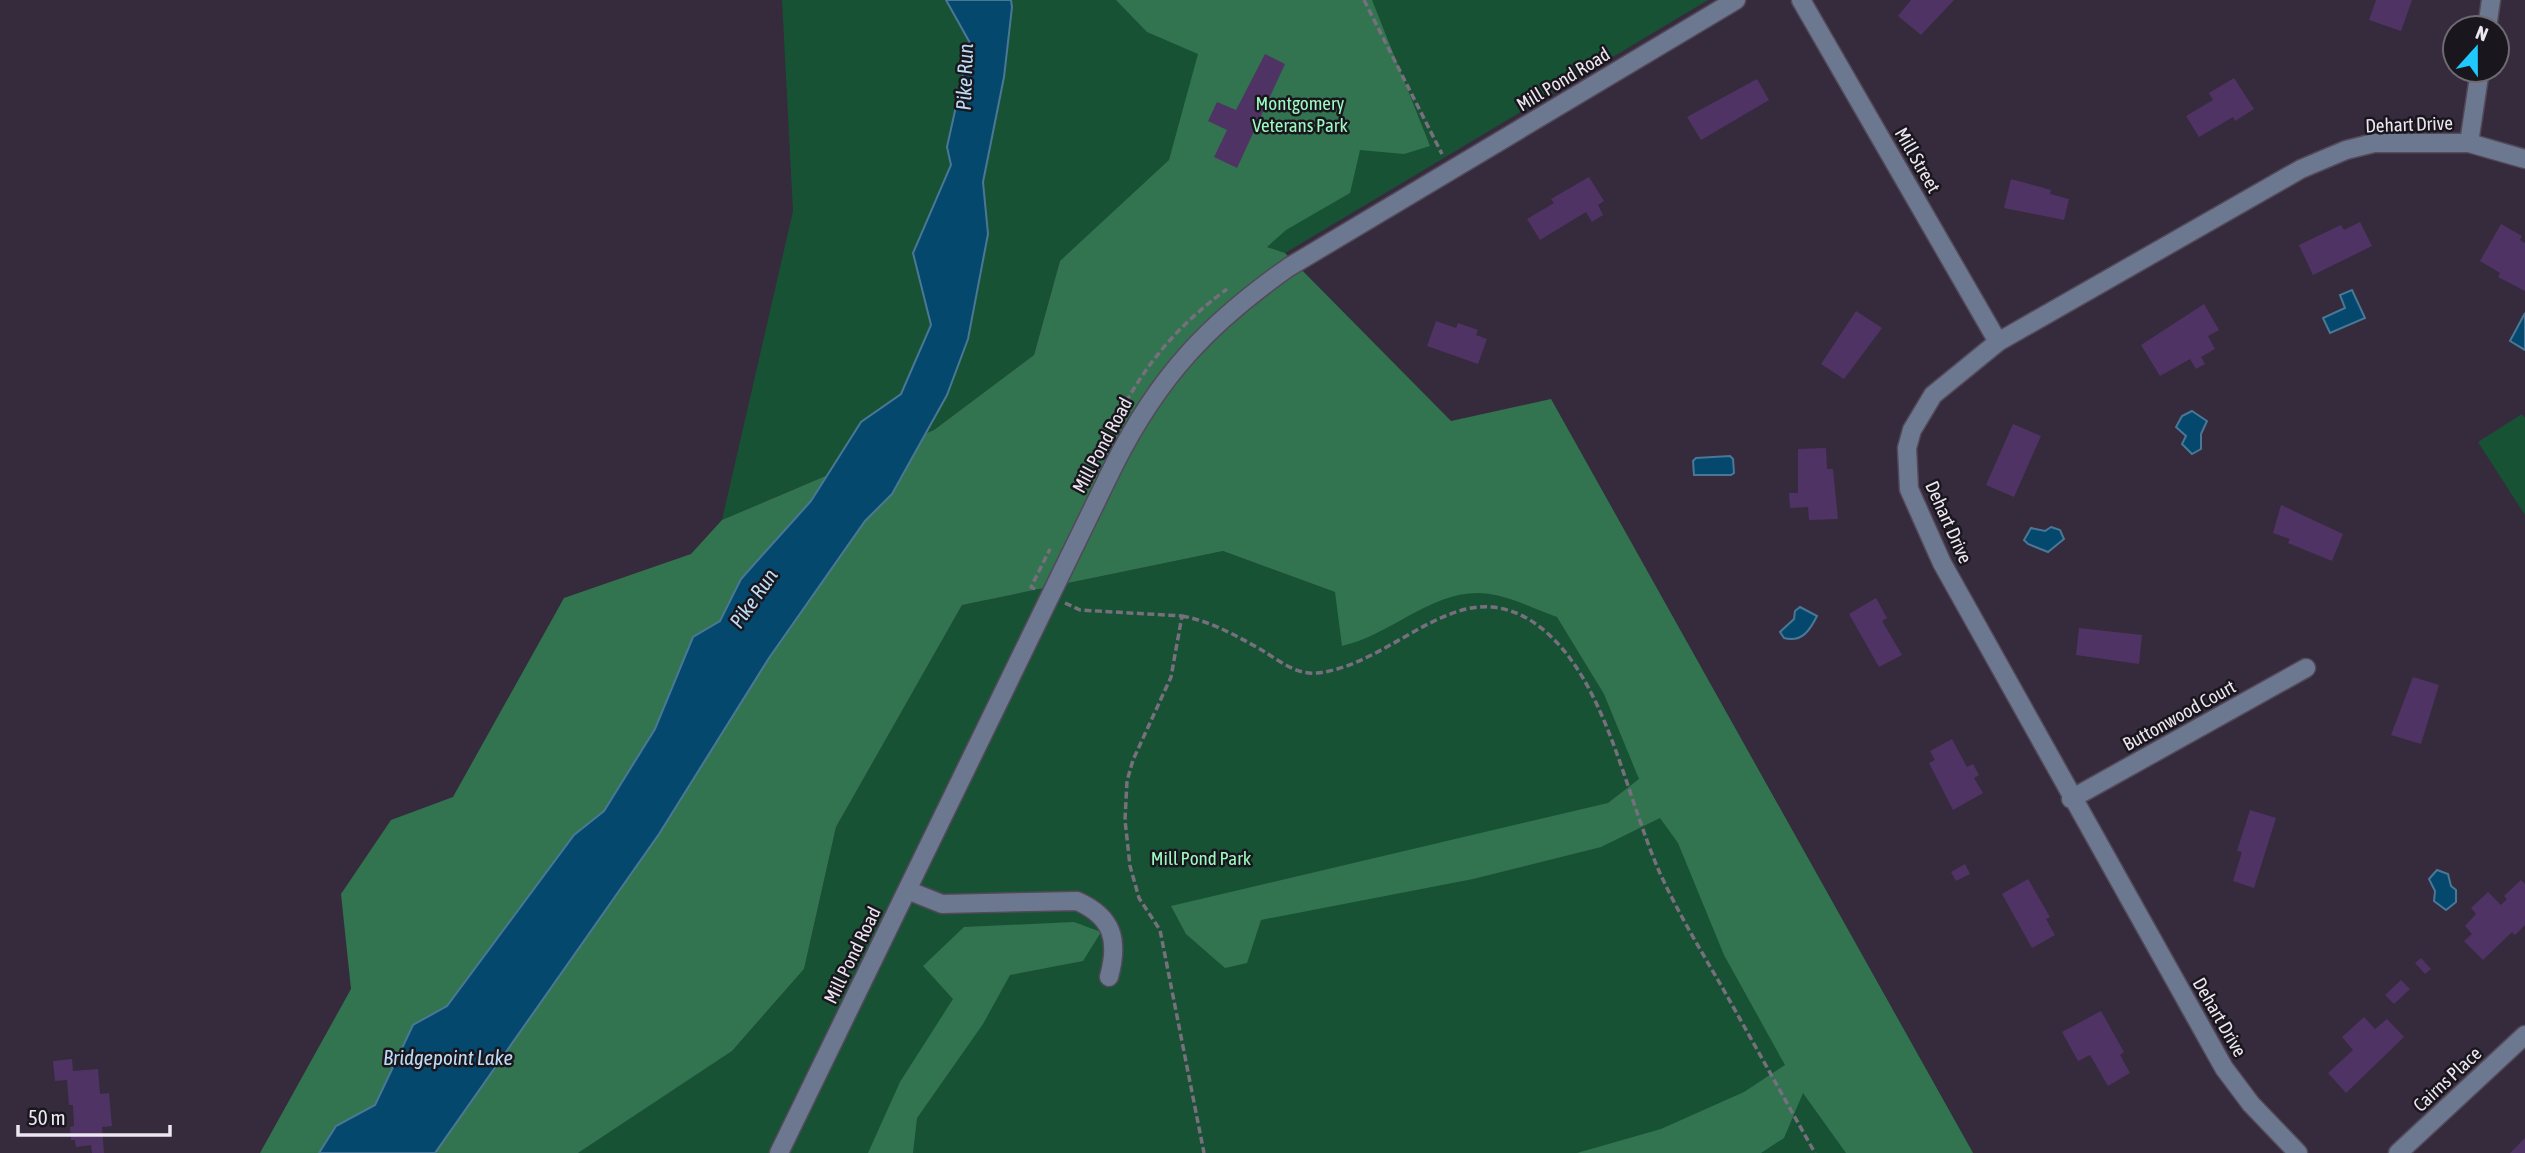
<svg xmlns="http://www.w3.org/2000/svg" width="2525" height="1153" font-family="'Asap Condensed',sans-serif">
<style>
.green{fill:#185234}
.forest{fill:#337450}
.water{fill:#05486e;stroke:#4a7795;stroke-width:2}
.building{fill:#503365}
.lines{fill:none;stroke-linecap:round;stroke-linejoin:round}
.minor-casing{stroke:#524959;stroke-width:21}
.path{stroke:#776f7d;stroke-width:3.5;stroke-dasharray:7 3.5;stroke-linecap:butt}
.minor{stroke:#6c7790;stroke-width:18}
.labels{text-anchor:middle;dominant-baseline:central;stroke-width:5;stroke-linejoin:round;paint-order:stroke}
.street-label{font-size:19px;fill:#ece6f1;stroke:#1a161d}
.park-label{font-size:19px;fill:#9cf9c1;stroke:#1a161d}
.water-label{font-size:21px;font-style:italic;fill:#bcdbf4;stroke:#1a161d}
</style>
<rect width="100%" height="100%" fill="#352b3c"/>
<!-- green -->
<path class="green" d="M782,0H1708L1285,253L1208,228L1060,261L1034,355L934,430L722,520L793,211Z
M2522,414L2525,418V515L2478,442Z
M1628,538L1973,1153H578L732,1051L804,969L836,827L962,605L1223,551L1335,592Z"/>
<!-- forest -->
<path class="forest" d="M1116,0H1372L1430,146L1404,154L1360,150L1350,193L1286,230L1267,247L1285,253L1451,421L1551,399L1973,1153H1846L1803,1093L1784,1138L1761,1153H1577L1661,1129L1744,1092L1785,1065L1724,955L1678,843L1660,818L1601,847L1473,879L1261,920L1247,963L1225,968L1186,934L1171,906L1608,803L1639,779L1604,694L1557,617C1536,610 1512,597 1490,594C1435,586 1393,635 1342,646L1335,592L1223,551L962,605L836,827L804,969L732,1051L578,1153H260L351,989L341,894L391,820L453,797L564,598L691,554L722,520L934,430L1034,355L1060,261L1169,160L1198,54L1147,32Z
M1074,922L1101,932L1083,961L1010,975L983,1024L917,1118L913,1153H868L900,1082L953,999L923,966L964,927Z"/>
<!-- water -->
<path class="water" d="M946,0H1011L1012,7L1004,77L983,182L988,234L968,339L947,395L892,494L865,521L769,658L659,834L435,1153H319L336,1126L375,1105L413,1025L447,1006L574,835L604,811L655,729L693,637L720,621L741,579L811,501L861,422L901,394L931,325L913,253L951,165L947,147L970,43Z
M2352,290L2365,318L2330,333L2323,318L2345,308L2340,295Z
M2525,313V350L2510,341Z
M2192,411L2207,421L2201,434V449L2192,454L2182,444L2186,436L2176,427L2182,416Z
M1730,456L1733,459L1734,473L1731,475H1694L1693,461L1696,458Z
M2051,527L2060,530L2064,539L2048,552L2028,544L2024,540L2031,528L2045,531Z
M1800,607L1817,616C1810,630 1802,643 1784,638L1780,632L1794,619L1795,611Z
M2437,870L2448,874L2451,886L2456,890V902L2446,910L2434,901L2435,891L2429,879Z"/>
<!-- building -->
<path class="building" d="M1911,0H1954L1921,35L1898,16Z
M2376,0H2412L2401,31L2369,20Z
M1265,54L1285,64L1237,168L1214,157L1227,130L1208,121L1217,102L1236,110Z
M2234,78L2254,109L2235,121L2233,117L2199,137L2186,116L2213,100L2209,93Z
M1757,79L1769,100L1701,140L1687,117Z
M1589,177L1604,201L1598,205L1603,215L1592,222L1586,212L1540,240L1527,219L1554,203L1551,199Z
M2011,179L2051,190L2050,194L2069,199L2064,220L2004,208Z
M2360,222L2372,246L2313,275L2299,245L2341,225L2344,230Z
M2501,224L2522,236L2520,240L2525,243V291L2498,277L2500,273L2480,261Z
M2204,304L2219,330L2208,336L2215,349L2201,357L2205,364L2196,369L2190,359L2160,376L2141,345Z
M1856,311L1882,328L1844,379L1821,364Z
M1436,321L1456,328L1458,323L1478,330L1476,335L1487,339L1478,364L1427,346Z
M2013,424L2041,436L2014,497L1986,485Z
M1826,448L1827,469H1833L1838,519L1809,520L1808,507L1790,508L1789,493H1798V449Z
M2281,505L2343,534L2332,561L2288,543L2290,539L2273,533Z
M1876,598L1887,618L1882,621L1902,655L1879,667L1849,614Z
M2079,628L2142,635L2139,664L2076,655Z
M2413,677L2439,685L2421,744L2391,735Z
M1952,739L1967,767L1973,764L1979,775L1974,778L1983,793L1953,810L1929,763L1935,760L1930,751Z
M2250,810L2276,818L2254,888L2233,881L2242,852L2237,851Z
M1965,864L1970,874L1956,881L1951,872Z
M2028,879L2050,917L2046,919L2055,935L2032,948L2002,894Z
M2521,880L2525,884V925L2515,935L2512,932L2483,960L2464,941L2472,934L2465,926L2476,914L2471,908L2488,892L2501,905L2507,899L2504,896Z
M2421,958L2431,969L2425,974L2415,963Z
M2401,980L2410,989L2394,1004L2385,995Z
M2101,1011L2124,1052L2120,1055L2130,1073L2108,1086L2090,1055L2078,1061L2062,1032Z
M2364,1017L2375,1029L2387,1019L2404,1037L2346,1093L2328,1073L2353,1050L2342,1037Z
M72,1059L73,1071L98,1069L100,1094L109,1093L112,1126L102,1127L104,1153H92L91,1145L76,1147L75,1140H71L70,1127L74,1126L73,1105H69L67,1080L55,1081L53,1061Z
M2525,1138V1153H2510Z"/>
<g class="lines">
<!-- minor casing -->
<g class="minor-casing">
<path id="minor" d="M1801,0L1998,342
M2487,28L2491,0
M2469,143L2480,70
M2071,799L2306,668
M907,890L942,904L1077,901C1113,917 1119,940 1109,977
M779,1153L1114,465C1159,376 1208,324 1289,267L1736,0
M2298,1153L2251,1104L2224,1068L1942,563L1909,489L1907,448L1912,430L1933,395L1998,342L2301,169L2346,150L2374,143H2469L2525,159
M2398,1153L2525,1035"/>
</g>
<!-- path -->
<path class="path" d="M1364,0L1442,154
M1121,411C1149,359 1180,324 1227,289
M1035,589L1031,587L1050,549
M1065,603L1080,610L1182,616L1171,677L1133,760L1127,781L1125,820L1130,866L1139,898L1160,930L1204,1153
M1182,616C1210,621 1235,635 1260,649C1277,659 1295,675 1317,673C1379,667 1435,602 1492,607C1525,610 1551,633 1569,657C1612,714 1630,804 1659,871C1677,911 1700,949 1722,987C1753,1042 1784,1098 1815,1153"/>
<!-- minor -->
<use href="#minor" class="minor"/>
</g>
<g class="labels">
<!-- street labels -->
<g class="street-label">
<text transform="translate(1563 79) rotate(-31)">Mill Pond Road</text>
<text transform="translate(2409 124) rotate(-2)">Dehart Drive</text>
<text transform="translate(1918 160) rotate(60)">Mill Street</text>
<text transform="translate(1102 445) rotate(-62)">Mill Pond Road</text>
<text transform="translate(1949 522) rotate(66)">Dehart Drive</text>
<text transform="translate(2179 715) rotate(-29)">Buttonwood Court</text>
<text transform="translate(852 955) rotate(-64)">Mill Pond Road</text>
<text transform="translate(2220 1017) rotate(60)">Dehart Drive</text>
<text transform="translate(2447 1079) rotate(-43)">Cairns Place</text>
</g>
<!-- park labels -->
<g class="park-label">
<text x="1300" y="103">Montgomery<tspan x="1300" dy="22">Veterans Park</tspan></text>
<text x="1201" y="858">Mill Pond Park</text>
</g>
<!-- water labels -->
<g class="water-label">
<text transform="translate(964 77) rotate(-88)">Pike Run</text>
<text transform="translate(753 598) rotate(-55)">Pike Run</text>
<text x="448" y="1057">Bridgepoint Lake</text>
</g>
</g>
<!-- north arrow -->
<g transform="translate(2476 49) rotate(21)"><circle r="33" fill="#1a161d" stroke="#6e6972" stroke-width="2"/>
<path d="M0-5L12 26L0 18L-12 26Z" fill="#1fc9fd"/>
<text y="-10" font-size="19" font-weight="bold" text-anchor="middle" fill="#ece6f1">N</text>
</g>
<!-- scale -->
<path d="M18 1125v10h152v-10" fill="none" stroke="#ece6f1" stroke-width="3.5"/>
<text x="28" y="1125" font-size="21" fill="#ece6f1" stroke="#1a161d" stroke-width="5" paint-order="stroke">50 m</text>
</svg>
